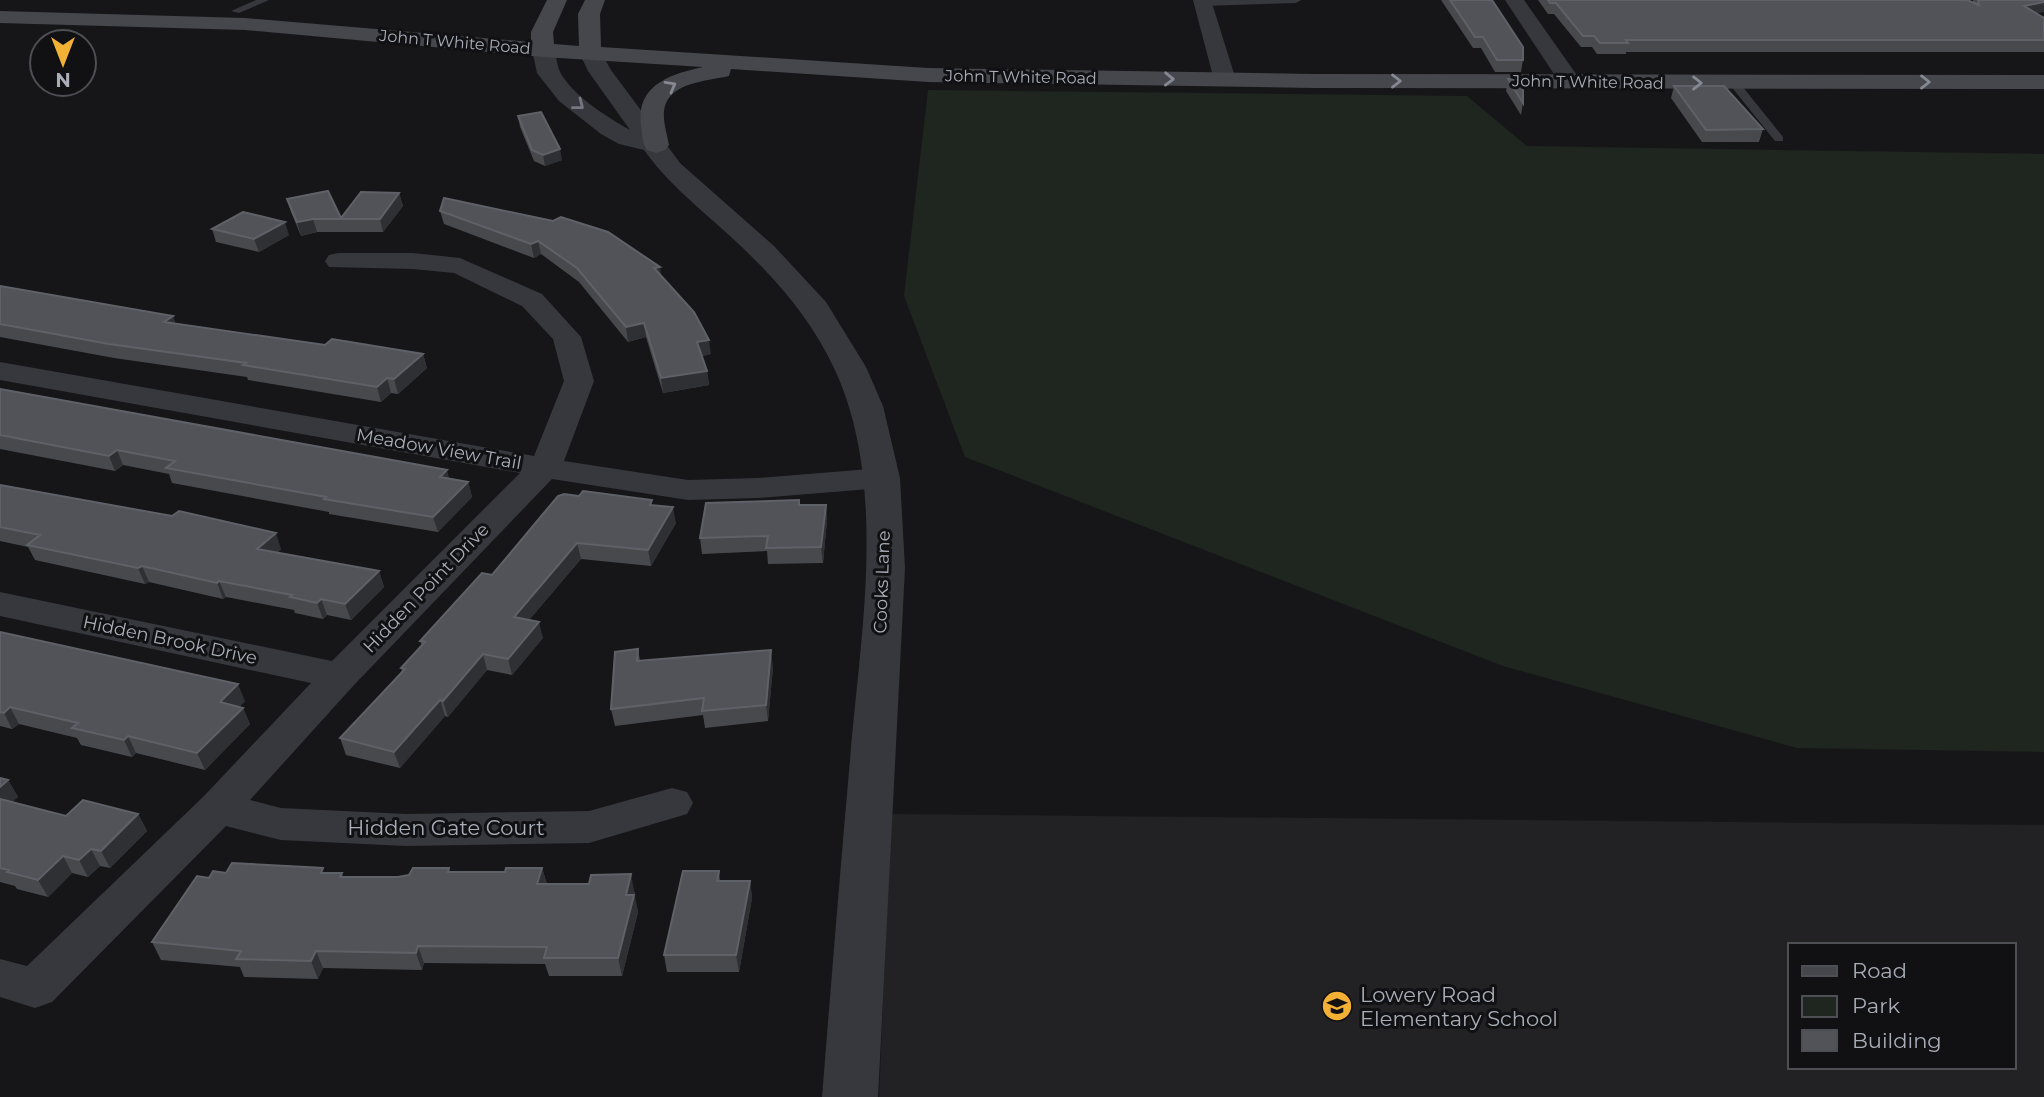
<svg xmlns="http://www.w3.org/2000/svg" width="2044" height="1097" font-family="Montserrat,sans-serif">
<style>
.built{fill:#222225;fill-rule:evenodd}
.green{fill:#1e261f}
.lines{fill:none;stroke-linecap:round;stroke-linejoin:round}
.service{fill:#37383d;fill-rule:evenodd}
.minor{fill:#37383d;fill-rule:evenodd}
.tertiary{fill:#37383d;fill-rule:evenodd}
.secondary{fill:#45474d;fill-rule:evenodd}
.wall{fill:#47494d}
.shaded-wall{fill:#2f3033}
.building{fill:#525359;stroke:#5f6168;stroke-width:2}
.oneway{stroke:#858993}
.oneway2{stroke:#757881}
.labels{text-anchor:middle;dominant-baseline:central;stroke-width:6;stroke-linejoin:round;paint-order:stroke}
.far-street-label{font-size:16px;fill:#a8adb8;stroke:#111113}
.street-label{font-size:18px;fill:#a8adb8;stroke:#111113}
.near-street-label{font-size:21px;fill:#a8adb8;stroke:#111113}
.near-poi-label{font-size:21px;fill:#a8adb8;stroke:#111113;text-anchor:start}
</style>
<rect width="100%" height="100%" fill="#161618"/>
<!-- built -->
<path class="built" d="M891,814L2044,825V1097H879ZM1790,945H2014V1067H1790Z"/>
<!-- green -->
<path class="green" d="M928,90L1467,96L1527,146L2044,154V752L1797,748L1503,666L965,457L904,296Z"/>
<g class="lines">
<!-- service -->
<path class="service" d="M256,0H269L239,13L231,11Z
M1301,0L1296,3L1203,6L1198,3L1208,0Z
M1730,81H1738L1783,137V141H1775L1730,85Z"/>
<!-- minor -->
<path class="minor" d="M1193,0H1211L1236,80L1233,85H1217L1214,80Z
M1505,0H1524L1581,81L1578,86H1562Z
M338,253H413L460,258L542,294L581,337L594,381L564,461L688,480L758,478L882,468L894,471L898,478L894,485L882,488L758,498L688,500L552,479L354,685L250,800L281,808L406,814L589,811L672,788L687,792L693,803L687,814L589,843L406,846L281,840L226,826L52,1002L35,1008L0,997V959L27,966L203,797L311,683L0,616V592L332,661L520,473L0,380V362L534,456L564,381L553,339L522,306L454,273L413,269L329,267L325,261L329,255Z"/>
<!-- tertiary -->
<path class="tertiary" d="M543,43L551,45C557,53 556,63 560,72C573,96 607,117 630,130L588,71L579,52L582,47H598L611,70L680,163L774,246L826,302L866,367L883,406L900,478L905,568L878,1097H822C831,985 840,872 850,760C860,636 889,485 834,368C815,327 785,289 753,258C717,221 674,192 644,150L619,144L601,134L559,101L537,73L532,50L535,45Z"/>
<!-- secondary -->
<path class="secondary" d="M547,0H567L553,32L554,44L579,46L578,14L585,0H605L600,14L601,47L928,68L1314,74L2044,75V89L1314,88L928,82L731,69L729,76C708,81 667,82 664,111C663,122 667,134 669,145L665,150L656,153L647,150C642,143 642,133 641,124C636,85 671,74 703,67L543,57L245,30L0,23V11L245,18L531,42V32Z"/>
</g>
<!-- wall -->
<path class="wall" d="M1441,0H1492L1523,60L1521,72H1495L1481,48H1473Z
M1538,0H1967L1973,3V0H2044L2036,13L2044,18V52H1626V54H1597L1592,47H1581L1554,14H1548Z
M1508,79L1523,103L1521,115L1506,91Z
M1674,86L1763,129L1759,142H1702L1671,98Z
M518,116L562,160L545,166L534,161L520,127Z
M399,193L403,206L383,232H317L301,236L291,212L287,199L341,218Z
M440,211L661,276L711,354L702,356L707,371L709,385L663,393L646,337L628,342L579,282L541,254L534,258L444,224Z
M212,229L289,235L259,252L216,242Z
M0,286L173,316L175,324L325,345L423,354L427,368L398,394L391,393L381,402L248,380L247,377L114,358L0,337Z
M0,389L468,482L472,497L438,532L329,514V512L172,483L169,474L123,465L115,471L0,449Z
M0,485L281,549L277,553L379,571L384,587L351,620L327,615L323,619L295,613L294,610L226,597L223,599L149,582L145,584L35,560L28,547L0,541Z
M579,496L676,523L651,566L581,559L529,620L543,638L512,675L487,670L448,717L445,716L400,768L346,755L340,738L402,672L401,668L422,646L420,641Z
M799,500L800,505H826L827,520L823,563L768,564L767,551L702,554L700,538Z
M0,632L245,701L239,707L243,708L250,724L205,770L136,753L132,757L81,745L77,738L19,724L12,729L0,726Z
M638,649L640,660L773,667L768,721L705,728L703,715L615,726L611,709Z
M0,778L8,780L18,797L11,802L66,816L138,814L147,831L110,868L100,866L88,877L72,873L48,897L17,889L15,886L0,882Z
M542,868L547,884L635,892L634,896L638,912L622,976H549L545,964L424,963L422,970L323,968L318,979L244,977L240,967L161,960L152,942L209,878L226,873H342L343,877H398L450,872H505Z
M719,871L720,881H750L752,898L739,972H667L664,955Z"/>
<!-- shaded-wall -->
<path class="shaded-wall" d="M2044,2V12L2020,17L2024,6Z
M560,149L562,160L545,166L543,155Z
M399,193L403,206L383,232L380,219Z
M313,219L317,232L301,236L297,222Z
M285,222L289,235L259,252L254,239Z
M538,241L541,254L534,258L531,244Z
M660,267L662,281L654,268Z
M173,316L178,330L164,322Z
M644,323L646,337L628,342L626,327Z
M709,340L711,354L699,356L697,342Z
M423,354L427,368L398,394L394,379Z
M707,371L709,385L663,393L661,378Z
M387,378L391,393L381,402L377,387Z
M117,450L123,465L115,471L109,456Z
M447,470L451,485L440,477Z
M468,482L472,497L438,532L433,517Z
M826,505L827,520L823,563L821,547Z
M673,507L676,523L651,566L648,550Z
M276,533L281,549L263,565L257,549Z
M577,543L581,559L518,633L514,617Z
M142,566L149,582L145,584L138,568Z
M379,571L384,587L351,620L345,604Z
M219,581L226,597L223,599L217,583Z
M321,599L327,615L323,619L317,603Z
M539,622L543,638L512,675L508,659Z
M771,650L773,667L768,721L766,705Z
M483,654L487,670L448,717L443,701Z
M238,684L245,701L227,719L220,702Z
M440,700L445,716L400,768L394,752Z
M10,707L19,724L12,729L4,713Z
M243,708L250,724L205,770L197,753Z
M128,736L136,753L132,757L124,740Z
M8,780L18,797L0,813V787Z
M138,814L147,831L110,868L101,851Z
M91,849L100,866L88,877L79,860Z
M63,856L72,873L48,897L38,880Z
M542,868L547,885L537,884Z
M631,874L638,912L622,976L618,958L626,895Z
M750,881L752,898L739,972L736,955Z
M418,946L424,963L422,970L416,953Z
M316,951L323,968L318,979L311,961Z"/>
<!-- building -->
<path class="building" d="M1450,0H1492L1523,47V60H1497L1483,37H1475Z
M1548,0H1967L1979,5L1978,0H2044V2L2024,6L2044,18V40H1626L1628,43H1600L1594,36H1583L1556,3H1550Z
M1508,79H1523V103Z
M1674,86H1724L1763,129L1706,130Z
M541,112L560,149L543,155L532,150L518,116Z
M328,191L341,218L361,192L399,193L380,219H313L297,222L287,199Z
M444,198L553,221L561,217L608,232L660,267L654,268L694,312L709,340L697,342L707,371L661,378L644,323L626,327L577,268L538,241L531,244L440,211Z
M243,212L285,222L254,239L212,229Z
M0,286L173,316L164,322L325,345L332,339L423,354L394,379L387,378L377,387L243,365L246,363L109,344L0,324Z
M0,389L447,470L440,477L468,482L433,517L324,499L326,497L166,468L175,461L117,450L109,456L0,435Z
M0,485L172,516L179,511L276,533L257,549L379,571L345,604L321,599L317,603L290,597L292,595L219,581L217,583L142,566L138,568L27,545L40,535L0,527Z
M583,491L652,500L650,505L673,507L648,550L577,543L514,617L539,622L508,659L483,654L443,701L440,700L394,752L340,738L405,669L401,668L425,642L420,641L482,573L492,575L558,496L564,494L579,496Z
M799,500V505H826L821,547L766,548L768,536L700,538L706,503Z
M0,632L238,684L220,702L243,708L197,753L128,736L124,740L72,728L78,723L10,707L4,713L0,712Z
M638,649L637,661L771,650L766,705L702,711L704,698L611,709L615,652Z
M0,778L8,780L0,787Z
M0,799L66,816L83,800L138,814L101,851L91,849L79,860L63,856L38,880L7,872L9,870L0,868Z
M232,863L323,868L321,873H342L340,877H398L409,875L413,868H449L448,872H505L506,868H542L537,884H589L591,875L631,874L626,895H634L618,958H544L547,947L418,946L416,953L316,951L311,961L236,959L241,951L152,942L197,876L209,878L213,871L226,873Z
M683,871H719L717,881H750L736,955H664Z"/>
<!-- one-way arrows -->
<defs><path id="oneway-chevron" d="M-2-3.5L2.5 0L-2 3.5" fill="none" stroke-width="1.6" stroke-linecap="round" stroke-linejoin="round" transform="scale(1.75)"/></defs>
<g class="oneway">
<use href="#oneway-chevron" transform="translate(1169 79) rotate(1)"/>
<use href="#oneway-chevron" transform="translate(1396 81)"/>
<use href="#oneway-chevron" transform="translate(1925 82)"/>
<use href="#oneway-chevron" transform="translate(1697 83)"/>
<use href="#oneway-chevron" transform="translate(671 86) rotate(-29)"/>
</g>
<use class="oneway2" href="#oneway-chevron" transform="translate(579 105) rotate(38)"/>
<!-- icons -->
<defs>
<g id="school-disc" transform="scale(1.575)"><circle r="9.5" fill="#f2b134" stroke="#111113"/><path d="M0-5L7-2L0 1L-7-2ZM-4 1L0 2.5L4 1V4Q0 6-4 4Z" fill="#111"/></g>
</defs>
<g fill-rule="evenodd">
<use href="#school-disc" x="1337" y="1006"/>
</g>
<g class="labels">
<!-- far-street labels -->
<g class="far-street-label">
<text transform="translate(455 42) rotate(5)">John T White Road</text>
<text transform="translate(1021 77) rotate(1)">John T White Road</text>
<text transform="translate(1588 82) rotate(1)">John T White Road</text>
</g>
<!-- street labels -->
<g class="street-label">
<text transform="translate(439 449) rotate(10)">Meadow View Trail</text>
<text transform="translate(882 582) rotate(-88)">Cooks Lane</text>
<text transform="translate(426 588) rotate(-46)">Hidden Point Drive</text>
<text transform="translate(170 640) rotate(12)">Hidden Brook Drive</text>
</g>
<!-- near-street labels -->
<g class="near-street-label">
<text x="446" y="827">Hidden Gate Court</text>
</g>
<!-- near-poi labels -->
<g class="near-poi-label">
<text x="1360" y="994">Lowery Road<tspan x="1360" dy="24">Elementary School</tspan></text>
</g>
</g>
<!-- legend -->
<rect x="1788" y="943" width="228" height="126" fill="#111113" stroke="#4d4f55" stroke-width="2"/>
<rect x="1802" y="966" width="35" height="10" fill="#45474d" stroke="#4d4f55" stroke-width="2"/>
<text x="1852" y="978" font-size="21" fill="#a8adb8">Road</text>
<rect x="1802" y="996" width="35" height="21" fill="#1e261f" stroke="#4d4f55" stroke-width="2"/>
<text x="1852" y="1013" font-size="21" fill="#a8adb8">Park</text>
<rect x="1802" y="1030" width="35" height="21" fill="#525359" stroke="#4d4f55" stroke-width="2"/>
<text x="1852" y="1048" font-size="21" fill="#a8adb8">Building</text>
<!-- north arrow -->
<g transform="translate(63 63) rotate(180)"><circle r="33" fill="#111113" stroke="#4d4f55" stroke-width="2"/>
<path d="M0-5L12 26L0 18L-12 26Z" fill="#f2b134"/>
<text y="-10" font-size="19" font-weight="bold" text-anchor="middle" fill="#a8adb8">N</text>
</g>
</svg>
